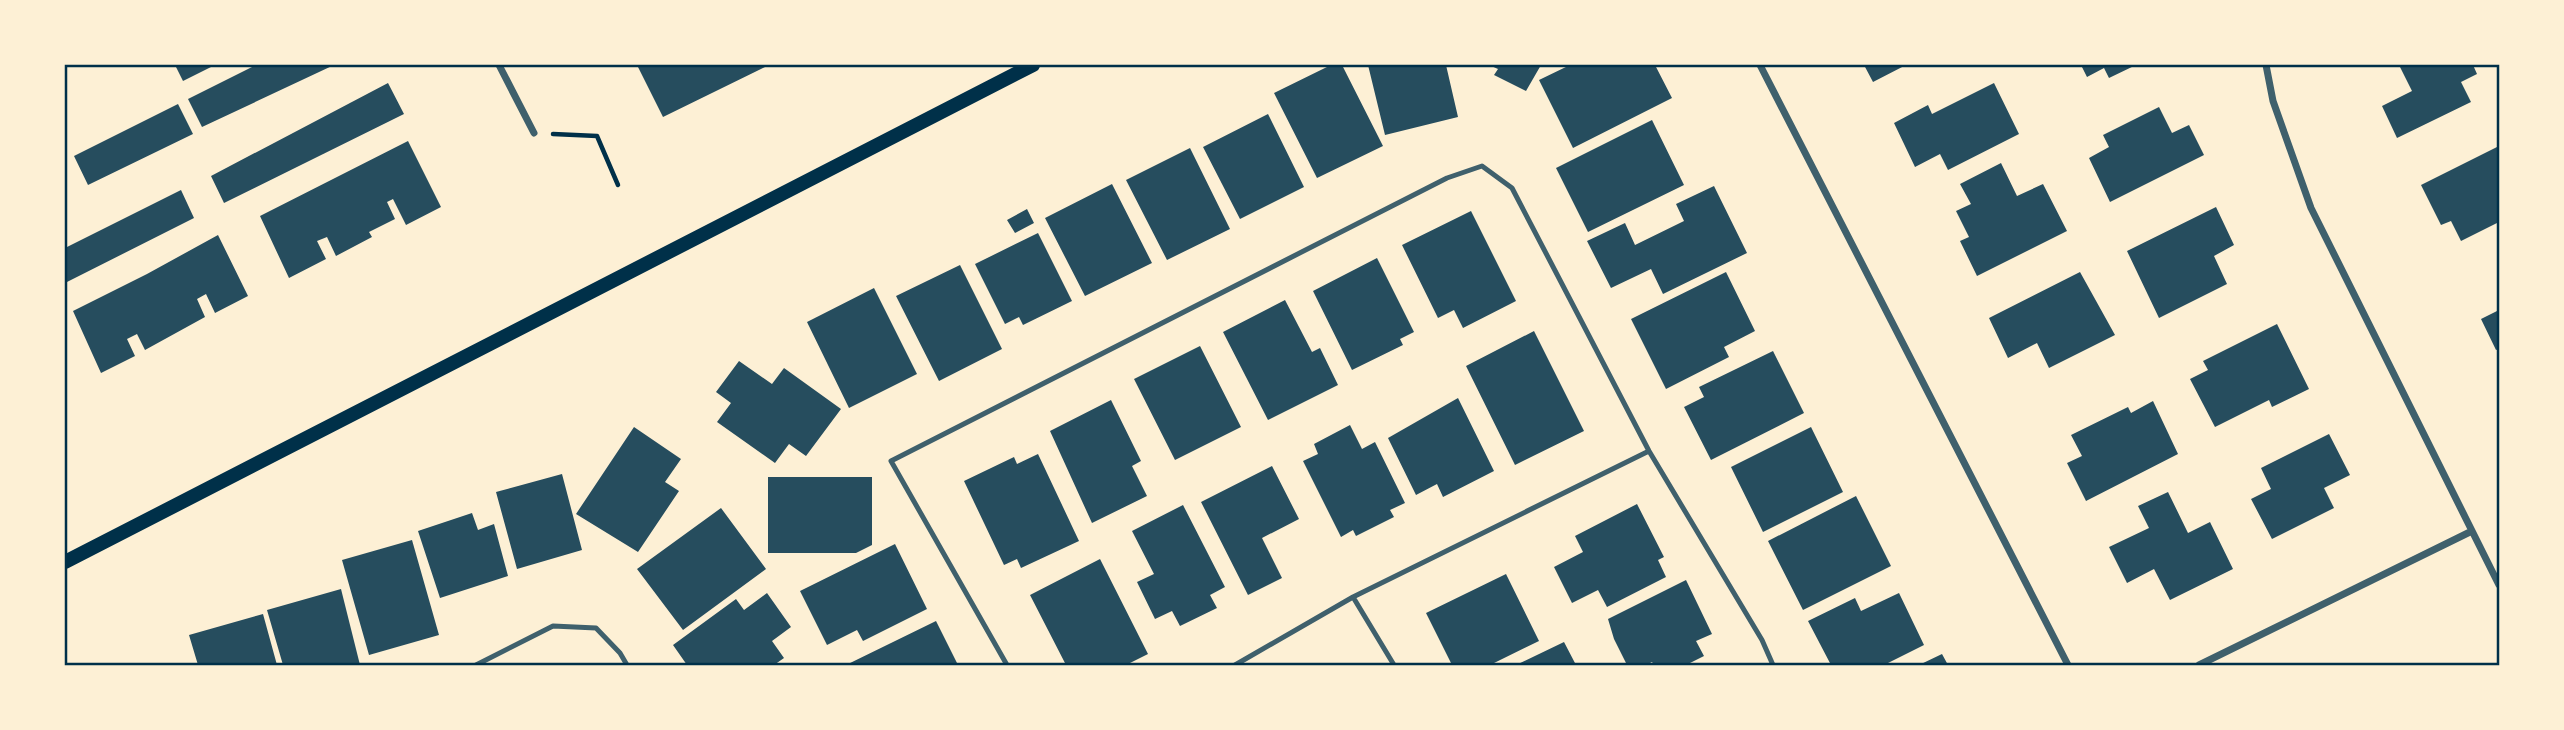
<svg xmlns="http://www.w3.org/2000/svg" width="2564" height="730" font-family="'Open Sans',sans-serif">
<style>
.building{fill:#264d5e}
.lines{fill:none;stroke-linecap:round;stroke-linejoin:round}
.path{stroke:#003049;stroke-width:4.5}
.service{stroke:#3f606c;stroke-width:5}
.minor{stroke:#3f606c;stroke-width:7}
.secondary{stroke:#003049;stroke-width:14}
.neatline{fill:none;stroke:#003049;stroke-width:2.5}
</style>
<rect width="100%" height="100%" fill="#fdf0d5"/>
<!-- building -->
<path class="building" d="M175,65H215L183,81Z
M256,65H334L202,127L188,99Z
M637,65H769L663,117Z
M1331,65H1342L1383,146L1317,178L1274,93Z
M1368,65H1446L1458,117L1385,135Z
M1489,65H1541L1526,91L1494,75L1498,69Z
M1570,65H1655L1672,98L1573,148L1539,80Z
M1864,65H1906L1873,82Z
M2081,65H2136L2109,78L2104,68L2087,77Z
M2399,65H2473L2477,74L2461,82L2471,102L2397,138L2382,106L2412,91Z
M388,83L404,114L224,203L211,176Z
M1994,83L2019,134L1948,170L1940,154L1915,167L1894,123L1928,105L1932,114Z
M178,104L193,134L88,185L74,156Z
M2159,107L2172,133L2189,125L2204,155L2110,202L2089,158L2109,147L2103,135Z
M1268,114L1304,187L1240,219L1203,147Z
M1652,120L1684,185L1588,232L1556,168Z
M408,141L441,207L406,225L393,199L387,202L395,219L369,232L372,237L336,256L327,237L317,241L326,259L289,278L260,216Z
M2499,146V222L2461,241L2451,221L2441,225L2421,185Z
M1190,148L1230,229L1167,260L1126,180Z
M2001,163L2017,196L2043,184L2067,231L1977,276L1960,241L1969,237L1956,211L1971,204L1960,184Z
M1112,184L1152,263L1085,296L1045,218Z
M1714,186L1747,253L1663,294L1651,269L1611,288L1587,241L1625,223L1635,245L1684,221L1676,204Z
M181,190L194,218L65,283V248Z
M2216,207L2234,245L2214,256L2227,284L2159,318L2127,251Z
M1027,209L1034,223L1015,233L1007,220Z
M1471,211L1516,301L1463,328L1454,310L1438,318L1402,245Z
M1038,233L1072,301L1023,325L1019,317L1005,324L975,264Z
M218,235L248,296L215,313L206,294L197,299L205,317L145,350L137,334L127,339L135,356L101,373L73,311L147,274Z
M1377,258L1414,332L1400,339L1403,345L1352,370L1313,291Z
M960,265L1002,349L939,381L896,296Z
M1726,272L1755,331L1724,347L1729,357L1666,389L1631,319Z
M2080,272L2115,335L2049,368L2037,343L2008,358L1989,318Z
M874,288L917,374L849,408L807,322Z
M1285,300L1312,352L1320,348L1338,385L1268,420L1223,332Z
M2499,310V349L2496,350L2481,319Z
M2277,324L2309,389L2272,407L2269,400L2215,427L2190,379L2208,370L2203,361Z
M1534,331L1584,431L1515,465L1466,366Z
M1200,346L1241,427L1175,460L1134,379Z
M1773,351L1804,413L1711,460L1684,407L1704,397L1699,387Z
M739,361L772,384L784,368L841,409L806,456L789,444L775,463L717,422L731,403L716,392Z
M1458,398L1494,471L1443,497L1437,484L1416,495L1388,438Z
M1111,400L1141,461L1132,466L1147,496L1092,523L1050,431Z
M2153,401L2178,454L2086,501L2067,463L2082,456L2071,435L2128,407L2131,413Z
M1350,425L1362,449L1375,442L1405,503L1390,510L1394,517L1356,536L1353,530L1341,537L1303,461L1318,454L1314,444Z
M634,427L681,459L665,482L679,491L638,552L576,514Z
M1811,427L1843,492L1763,532L1731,467Z
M2329,434L2350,475L2324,488L2334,508L2272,539L2251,499L2271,489L2261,468Z
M1038,454L1079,541L1021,568L1017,559L1004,565L964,481L1014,457L1017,464Z
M1272,466L1299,519L1262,538L1282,578L1248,595L1201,502Z
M562,474L582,550L517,569L496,492Z
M768,477H872V545L856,553H768Z
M2168,492L2188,533L2210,522L2233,569L2170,600L2154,569L2127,583L2109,547L2149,528L2138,506Z
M1856,496L1891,566L1803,610L1768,541Z
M1637,504L1664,557L1658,560L1666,577L1607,607L1598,590L1572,603L1554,567L1583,552L1575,536Z
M1183,505L1225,587L1210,595L1217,608L1180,626L1172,611L1155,619L1137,582L1154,574L1132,531Z
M721,508L766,569L683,630L637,569Z
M472,513L478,530L494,524L508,576L440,598L418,531Z
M412,540L439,635L369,655L342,560Z
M895,544L927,609L863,641L857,630L827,645L800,591Z
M1100,559L1148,654L1126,665H1066L1030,595Z
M1506,574L1539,641L1490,665H1452L1426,613Z
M1686,580L1712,634L1696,641L1704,656L1686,665H1654L1652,662L1646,665H1627L1614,639L1608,619Z
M341,589L360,665H283L267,610Z
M767,593L791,627L772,641L784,658L774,665H687L673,645L736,599L744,610Z
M1899,593L1924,645L1884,665H1831L1808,621L1855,598L1861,611Z
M263,614L277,665H198L189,635Z
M936,621L958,665H846Z
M1564,642L1576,665H1516Z
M1942,654L1948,665H1919Z"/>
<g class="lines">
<!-- path -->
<path class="path" d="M553,134L597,136L618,185"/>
<!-- service -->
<path class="service" d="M1353,597L1394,665
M476,665L553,626L596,628L620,653L627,665
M1007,665L891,461L1447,178L1482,166L1512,188L1649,451L1762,640L1773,665
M1235,665L1353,597L1649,451"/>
<!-- minor -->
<path class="minor" d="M499,65L534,133
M1760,65L2068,665
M2266,65L2273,101L2311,208L2499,585
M2199,665L2472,531"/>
<!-- secondary -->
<path class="secondary" d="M65,562L1033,65"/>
</g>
<!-- border -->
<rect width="2564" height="730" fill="none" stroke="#fdf0d5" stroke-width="133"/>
<rect x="66" y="66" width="2432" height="598" class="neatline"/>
</svg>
